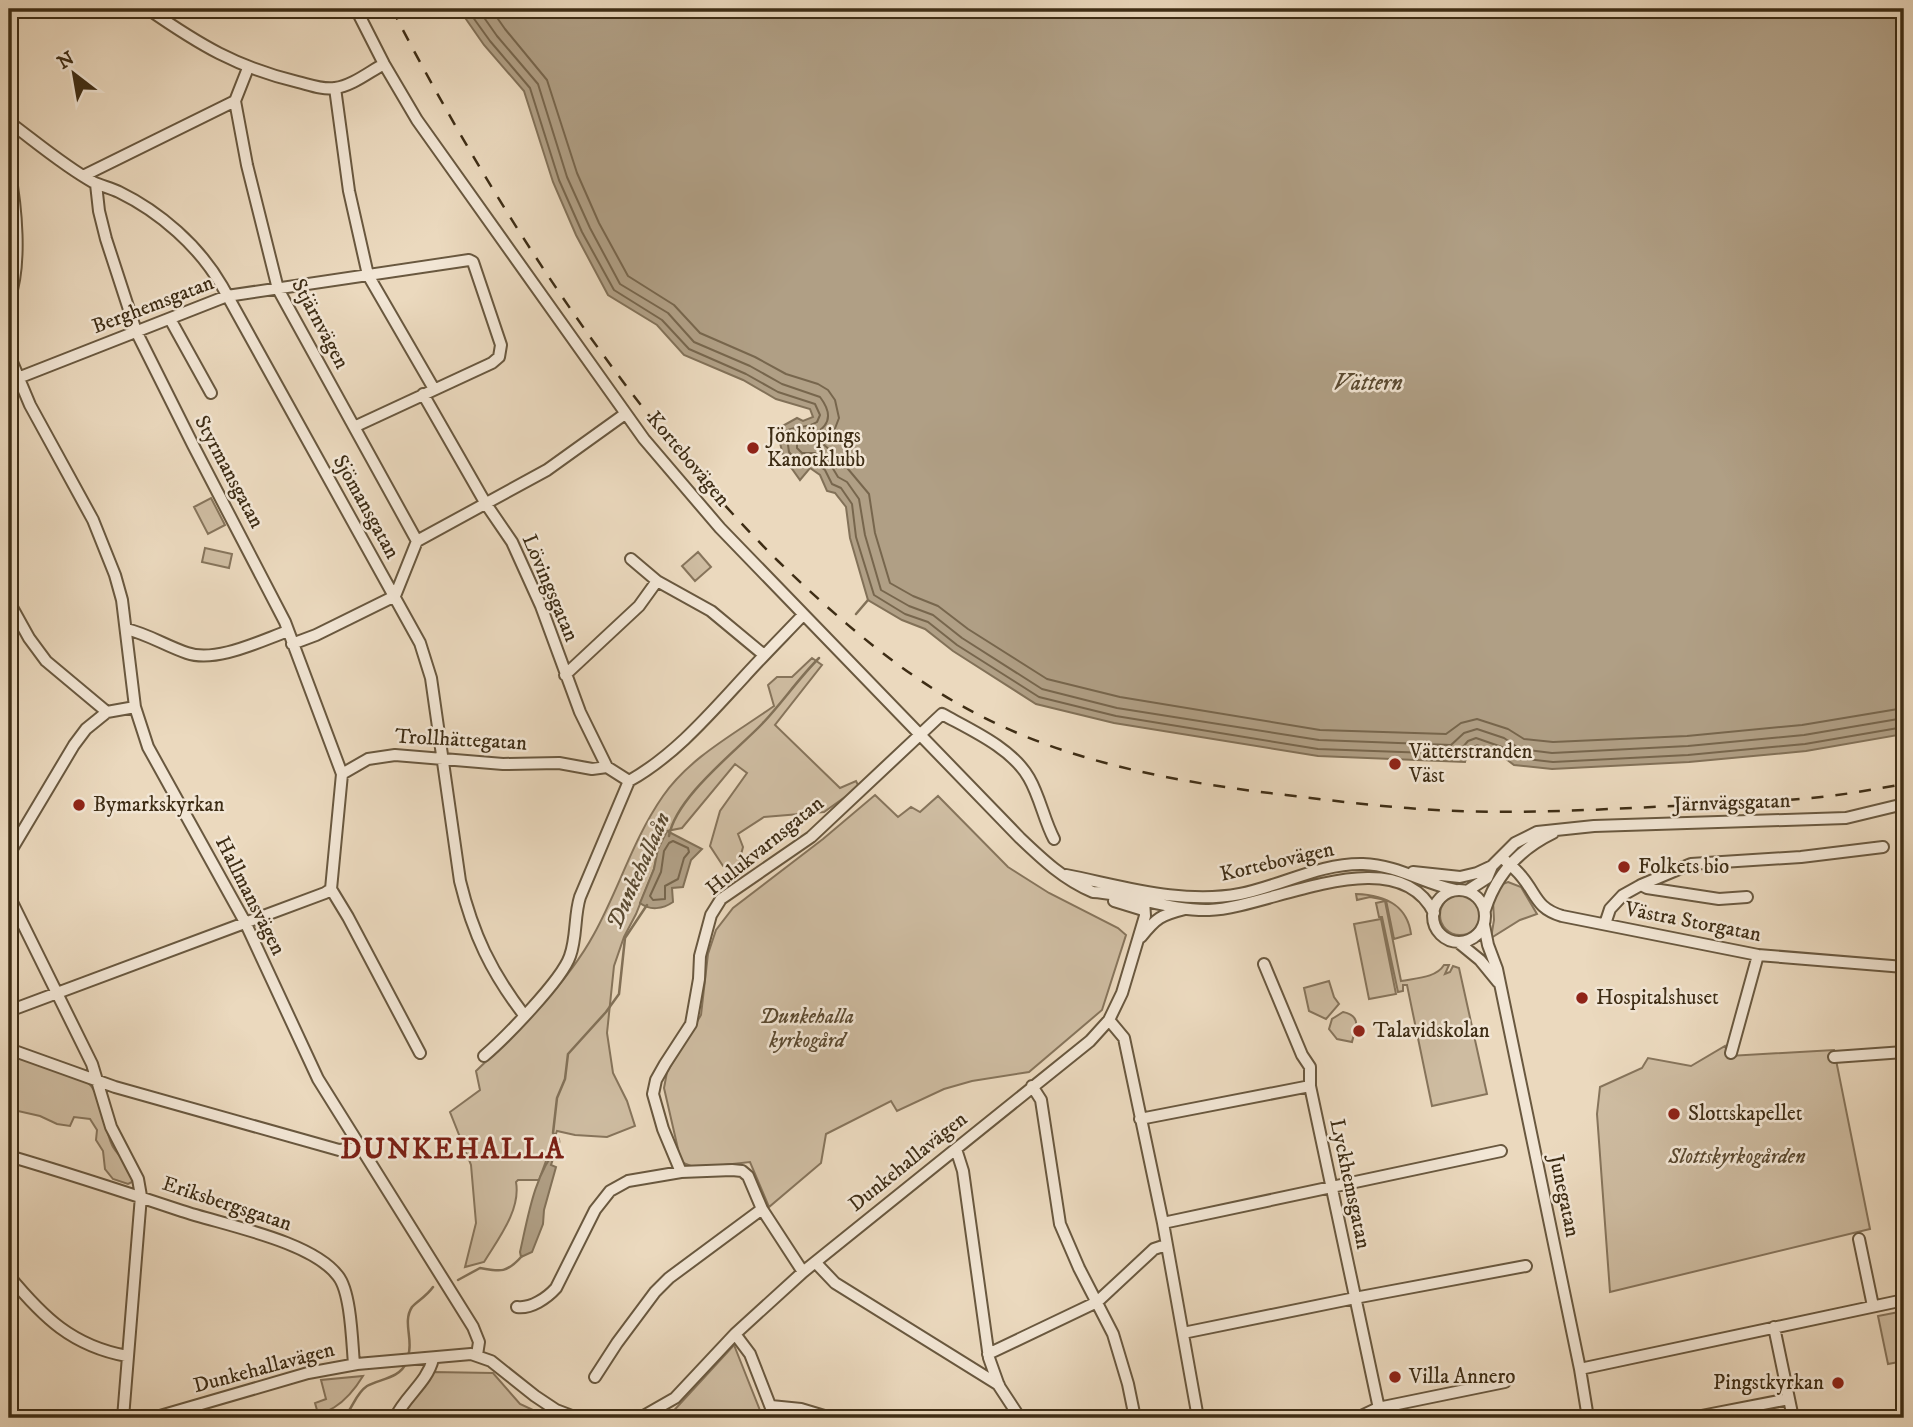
<svg xmlns="http://www.w3.org/2000/svg" width="1913" height="1427" font-family="'IM FELL DW Pica',serif">
<style>
.green{fill:#cebca1;stroke:#86745b;stroke-width:2}
.water{fill:#b09f85;stroke:#827158;stroke-width:2}
.lines{fill:none;stroke-linecap:round;stroke-linejoin:round}
.shore{stroke:#77664d;stroke-width:2}
.stream{stroke:#827158;stroke-width:2.5}
.minor-casing{stroke:#69583f;stroke-width:14}
.minor{stroke:#f2e6d5;stroke-width:10}
.rail{stroke:#3e2d15;stroke-width:2.5;stroke-dasharray:12 12;stroke-linecap:butt}
.poi-dot{fill:#8f2418;stroke:#f2e6d5;stroke-width:2.5}
.labels{text-anchor:middle;dominant-baseline:central;stroke-width:5;stroke-linejoin:round;paint-order:stroke}
.street-label{font-size:21px;fill:#3e2d15;stroke:#f2e6d5}
.poi-label{font-size:21px;fill:#3e2d15;stroke:#f2e6d5;text-anchor:start}
.park-label{font-size:21px;font-style:italic;fill:#5b4a31;stroke:#f2e6d5}
.water-label{font-size:23px;font-style:italic;fill:#5a4a31;stroke:#f2e6d5}
.district-label{font-size:28px;font-weight:bold;letter-spacing:2px;fill:#7a1f14;stroke:#f2e6d5}
</style>
<rect width="100%" height="100%" fill="#ebd9be"/>
<filter id="stains"><feTurbulence type="fractalNoise" baseFrequency=".00286" numOctaves="4"/><feColorMatrix values="0 0 0 0 .2 0 0 0 0 .09 0 0 0 0 .02 0 0 0 .5 -.17"/></filter>
<radialGradient id="worn" r=".72"><stop offset=".6" stop-color="#630" stop-opacity="0"/><stop offset="1" stop-color="#630" stop-opacity=".3"/></radialGradient>
<!-- green -->
<path class="green" d="M211,498L225,525L208,534L194,507Z
M205,548L232,554L229,568L202,562Z
M698,552L711,567L695,581L682,566Z
M812,658L822,665L775,725L840,788L856,781L859,787L824,812L764,817L738,834L743,847L737,870L723,866L710,846L720,811L747,773L735,764L682,828L667,831L658,848L654,869L636,914L624,937L614,966L607,1033L613,1073L627,1101L635,1126L607,1137L575,1135L557,1131L539,1180H518L516,1182C521,1210 498,1239 484,1262L465,1267L476,1223L471,1165L450,1112L480,1090L476,1071C517,1032 567,984 594,934C619,889 633,839 663,796C690,757 736,733 774,706L768,685L777,677H792Z
M875,795L898,817L911,807L920,812L938,796L1008,867L1049,893L1118,928L1126,935L1102,1010L1029,1072L972,1081L944,1089L897,1111L891,1101L826,1134L821,1163L769,1207L750,1162L696,1168L681,1162L664,1088L667,1072L701,1015L708,954L716,930L733,908L823,839Z
M1508,882L1521,887L1537,914L1520,920L1491,938L1494,920L1493,901L1500,885Z
M1356,894C1384,895 1407,904 1411,934L1394,939L1386,900L1370,897L1357,900Z
M1440 915a20 20 0 1 1 40 0a20 20 0 1 1-40 0Z
M1385,901L1401,981C1416,978 1436,978 1444,965H1449L1445,974L1450,972L1453,966L1459,968L1487,1094L1432,1106L1407,985H1403V991L1398,992L1382,917H1379L1376,903Z
M1381,919L1396,994L1369,999L1354,924Z
M1329,981L1334,997L1339,1004L1326,1019L1309,1011L1304,988Z
M1343,1012C1363,1016 1355,1029 1352,1042L1337,1039L1329,1029L1332,1019Z
M1725,1046L1729,1056L1834,1050L1870,1229L1610,1292L1597,1114L1600,1087L1642,1068L1648,1058L1691,1066Z
M9,1053L84,1079C104,1094 102,1123 112,1145C118,1158 135,1165 132,1182L128,1184L113,1179L105,1169L103,1151L96,1140L97,1130L90,1119L74,1117L70,1126L57,1124L40,1116L9,1109Z
M1904,1311V1361L1888,1364L1878,1316Z
M734,1345L763,1418H666L668,1417Z
M433,1372L493,1373L520,1404L550,1418H401Z
M363,1376C346,1404 326,1418 293,1418L317,1410L315,1403L326,1399L321,1380Z"/>
<!-- water -->
<path class="water" d="M459,9H1904V734L1806,751L1689,762L1552,769L1514,765L1498,753L1477,745L1468,751L1465,762L1318,756L1114,723L1036,704L953,651L925,629L902,620L868,600L850,538L846,507L835,493L827,491L820,475L810,468L800,480L783,456L777,429L797,418L803,421L813,417L810,409L776,399L743,380L684,355L657,325L608,295L576,235L553,182L524,91L484,45Z
M667,831L702,849L691,860L683,887L672,888L673,902C663,909 650,911 640,903L654,869L658,849Z
M558,1147L560,1154L555,1153L551,1165L556,1167L544,1210L543,1224L532,1252L521,1257L520,1252C528,1217 534,1175 558,1147Z"/>
<g class="lines">
<!-- shore -->
<path class="shore" d="M467,9L490,41L530,88L559,180L582,232L614,290L662,320L689,349L746,374L778,392L815,404L820,415L817,422C806,429 796,425 786,431L789,452L799,464L812,461L825,470L832,484L841,488L852,504L856,537L874,595L905,614L928,622L957,645L1039,697L1116,716L1318,749L1457,754L1468,741L1476,738L1502,747L1517,758L1553,762L1688,755L1805,744L1904,727
M478,9L497,36L538,84L567,177L590,228L620,284L668,313L694,342L750,366L782,384L820,397C839,422 821,435 797,437V448L802,453H815L829,462L838,477L847,482L859,499L865,535L881,590L909,606L933,615L962,638L1042,689L1117,708L1319,740L1451,745L1464,733L1477,729L1504,738L1520,749L1552,753L1688,746L1804,735L1904,718
M491,9L505,29L547,80L577,173L599,223L628,276L674,305L700,333L755,357L786,374L818,384L828,390L835,400L839,418L834,431L823,444L838,457L869,494L875,533L890,583L913,596L938,606L968,629L1047,679L1120,697L1320,730L1446,734L1461,723L1477,719L1508,729L1524,739L1553,742L1687,736L1802,725L1904,708
M673,841L688,848L689,852L684,858L678,879L665,886V899L653,900L650,896L661,872L664,851L669,843Z"/>
<!-- stream -->
<path class="stream" d="M856,614L868,600
M669,836C676,797 735,752 762,724C782,703 798,679 819,658
M556,1150C561,1142 560,1138 553,1133L557,1098L565,1079L568,1054L606,1012L619,994L625,938L647,905
M458,1280L480,1268C501,1272 507,1273 522,1256
M408,1356C414,1341 402,1322 412,1307C417,1301 426,1297 433,1287
M343,1418C353,1409 355,1394 367,1386C380,1379 400,1378 406,1363"/>
<!-- minor casing -->
<g class="minor-casing">
<path id="minor" d="M148,9C200,45 236,67 298,82C310,85 323,90 335,88C352,86 369,72 384,64
M356,9L384,64L417,120L644,439L720,528L1020,838C1042,859 1064,880 1093,892C1132,894 1170,911 1209,910C1270,908 1396,837 1434,913
M248,68L235,101L247,165L278,289L417,541
M335,88L349,191L368,275L434,389
M9,122C36,142 64,166 93,182C101,186 111,188 119,192C160,212 199,246 222,286L420,643L431,678L460,881C473,934 491,972 524,1015
M9,168C16,206 22,263 9,300
M83,176L235,101
M96,184L99,211L106,239L136,331L193,445L285,622L342,774
M170,319L211,393
M9,355L30,405L93,520L115,575L122,600L135,707L148,747L245,922L318,1079L473,1327L479,1342L477,1355
M18,378L227,296L469,260L473,262L501,345L499,357L492,363L354,427
M423,394L486,504L512,542L541,606L580,712L607,767
M631,559L657,581L711,611L764,655
M9,602L29,638L46,661L107,712L135,707
M126,629C148,634 166,646 187,653C216,663 260,641 288,631
M292,644L316,635L395,596L417,541L547,470L625,414
M565,675L639,606L657,581
M9,854L74,745L86,729L107,712
M1501,857C1508,863 1516,869 1522,877C1537,895 1536,908 1562,916L1758,955L1904,967
M1413,872L1460,877L1477,873L1492,866
M1066,875C1122,886 1182,905 1240,894C1281,886 1320,863 1363,864C1397,865 1423,883 1455,890
M1641,885L1647,888L1719,899L1747,897
M331,889L348,917L420,1053
M1433 916a26 26 0 1 1 52 0a26 26 0 1 1-52 0Z
M1467,891L1487,878L1492,866L1515,843L1537,832L1594,826L1846,818L1904,804
M9,896L92,1064L111,1127L138,1179L141,1196L123,1418
M1114,901L1140,909
M1485,910C1496,875 1520,849 1553,833
M1605,924L1610,909L1623,895L1641,885L1691,864L1801,857L1883,847
M1484,925L1488,945L1497,969L1580,1369L1588,1418
M1141,937C1156,918 1161,915 1185,909
M1458,942L1480,960L1498,982
M1264,964L1302,1055L1310,1067V1086L1381,1418
M9,1011L325,893L331,889L342,774L368,759L395,755L503,764L559,763L592,769L607,767L629,781C674,756 709,715 744,677C763,656 783,636 803,615
M1109,1020L1124,1038L1163,1223L1198,1418
M9,1049L115,1087L339,1150L360,1148
M1731,1053L1758,955
M484,1056C504,1039 562,980 570,956C577,937 574,916 580,897L629,781
M1834,1057L1904,1052
M1032,1086L1041,1100L1060,1224L1079,1268L1113,1334L1128,1384L1135,1418
M1140,1119L1310,1086
M956,1149L963,1171L989,1358L999,1386L1020,1418
M9,1156C67,1173 125,1192 182,1211C224,1225 312,1241 338,1276C351,1292 352,1342 354,1364
M681,1172L663,1129L653,1094L656,1080L665,1064L691,1024L699,979L700,956L711,915L721,899L811,837L942,714C971,730 1012,748 1029,778C1040,797 1044,820 1054,839
M1163,1223L1501,1151
M1859,1239L1873,1306
M816,1263L835,1283L999,1385
M9,1276C43,1317 72,1346 127,1356
M517,1307C531,1309 547,1298 556,1288L595,1210L610,1191L628,1181L681,1172L732,1170L742,1171L748,1176L762,1209L803,1272
M1774,1327L1793,1418
M1183,1333L1360,1297L1526,1266
M735,1334L750,1354L775,1418
M988,1354L1097,1302L1154,1249L1166,1245
M1580,1369L1904,1300
M595,1377L617,1343L655,1292L669,1278L762,1209
M771,1406L801,1409L831,1418
M153,1418L308,1373L357,1364L471,1354L491,1361L535,1396L556,1410L577,1418
M395,1418C405,1396 427,1383 433,1359
M640,1418L675,1398L735,1334L803,1272L1090,1041L1109,1020L1122,993L1145,916L1144,900
M1357,1418L1378,1408L1505,1382
M1691,1418L1789,1399"/>
</g>
<!-- minor -->
<use href="#minor" class="minor"/>
<!-- rail -->
<path class="rail" d="M392,9C492,203 623,407 778,561C834,615 894,668 962,706C1062,762 1174,782 1286,795C1327,800 1367,805 1408,808C1488,815 1571,811 1652,807C1708,804 1765,803 1821,797C1849,794 1876,789 1904,784"/>
</g>
<!-- markers -->
<g class="poi-dot">
<circle cx="753" cy="448" r="7"/>
<circle cx="1395" cy="764" r="7"/>
<circle cx="79" cy="805" r="7"/>
<circle cx="1624" cy="867" r="7"/>
<circle cx="1582" cy="998" r="7"/>
<circle cx="1359" cy="1031" r="7"/>
<circle cx="1674" cy="1114" r="7"/>
<circle cx="1395" cy="1377" r="7"/>
<circle cx="1838" cy="1383" r="7"/>
</g>
<g class="labels">
<!-- street labels -->
<g class="street-label">
<text transform="translate(153 305) rotate(-21)">Berghemsgatan</text>
<text transform="translate(320 324) rotate(62)">Stjärnvägen</text>
<text transform="translate(688 459) rotate(50)">Kortebovägen</text>
<text transform="translate(229 472) rotate(62)">Styrmansgatan</text>
<text transform="translate(366 507) rotate(61)">Sjömansgatan</text>
<text transform="translate(550 588) rotate(67)">Lövingsgatan</text>
<text transform="translate(461 740) rotate(3)">Trollhättegatan</text>
<text transform="translate(1732 803) rotate(-2)">Järnvägsgatan</text>
<text transform="translate(765 846) rotate(-39)">Hulukvarnsgatan</text>
<text transform="translate(1277 862) rotate(-13)">Kortebovägen</text>
<text transform="translate(250 896) rotate(63)">Hallmansvägen</text>
<text transform="translate(1693 922) rotate(11)">Västra Storgatan</text>
<text transform="translate(908 1162) rotate(-39)">Dunkehallavägen</text>
<text transform="translate(1350 1184) rotate(78)">Lyckhemsgatan</text>
<text transform="translate(1564 1196) rotate(78)">Junegatan</text>
<text transform="translate(227 1204) rotate(18)">Eriksbergsgatan</text>
<text transform="translate(264 1368) rotate(-15)">Dunkehallavägen</text>
</g>
<!-- poi labels -->
<g class="poi-label">
<text x="767" y="436">Jönköpings<tspan x="767" dy="24">Kanotklubb</tspan></text>
<text x="1409" y="752">Vätterstranden<tspan x="1409" dy="24">Väst</tspan></text>
<text x="93" y="805">Bymarkskyrkan</text>
<text x="1638" y="867">Folkets bio</text>
<text x="1596" y="998">Hospitalshuset</text>
<text x="1373" y="1031">Talavidskolan</text>
<text x="1688" y="1114">Slottskapellet</text>
<text x="1409" y="1377">Villa Annero</text>
<text x="1824" y="1383" text-anchor="end">Pingstkyrkan</text>
</g>
<!-- park labels -->
<g class="park-label">
<text x="807" y="1017">Dunkehalla<tspan x="807" dy="24">kyrkogård</tspan></text>
<text x="1737" y="1157">Slottskyrkogården</text>
</g>
<!-- water labels -->
<g class="water-label">
<text x="1368" y="383">Vättern</text>
<text transform="translate(639 871) rotate(-66)">Dunkehallaån</text>
</g>
<!-- district labels -->
<g class="district-label">
<text x="453" y="1149">DUNKEHALLA</text>
</g>
</g>
<!-- margin -->
<rect width="1913" height="1427" fill="none" stroke="#ebd9be" stroke-width="35"/>
<rect x="10" y="10" width="1892" height="1406" fill="none" stroke="#3e2d15" stroke-width="3.5"/>
<rect x="18" y="18" width="1878" height="1392" fill="none" stroke="#3e2d15" stroke-width="2"/>
<!-- north arrow -->
<g transform="translate(74 74) rotate(329)" stroke="#f2e6d5" stroke-width="5" paint-order="stroke">
<path d="M0-5L12 26L0 18L-12 26Z" fill="#3e2d15"/>
<text y="-10" font-size="19" font-weight="bold" text-anchor="middle" fill="#3e2d15">N</text>
</g>
<rect width="100%" height="100%" filter="url(#stains)"/>
<rect width="100%" height="100%" fill="url(#worn)"/>
</svg>
